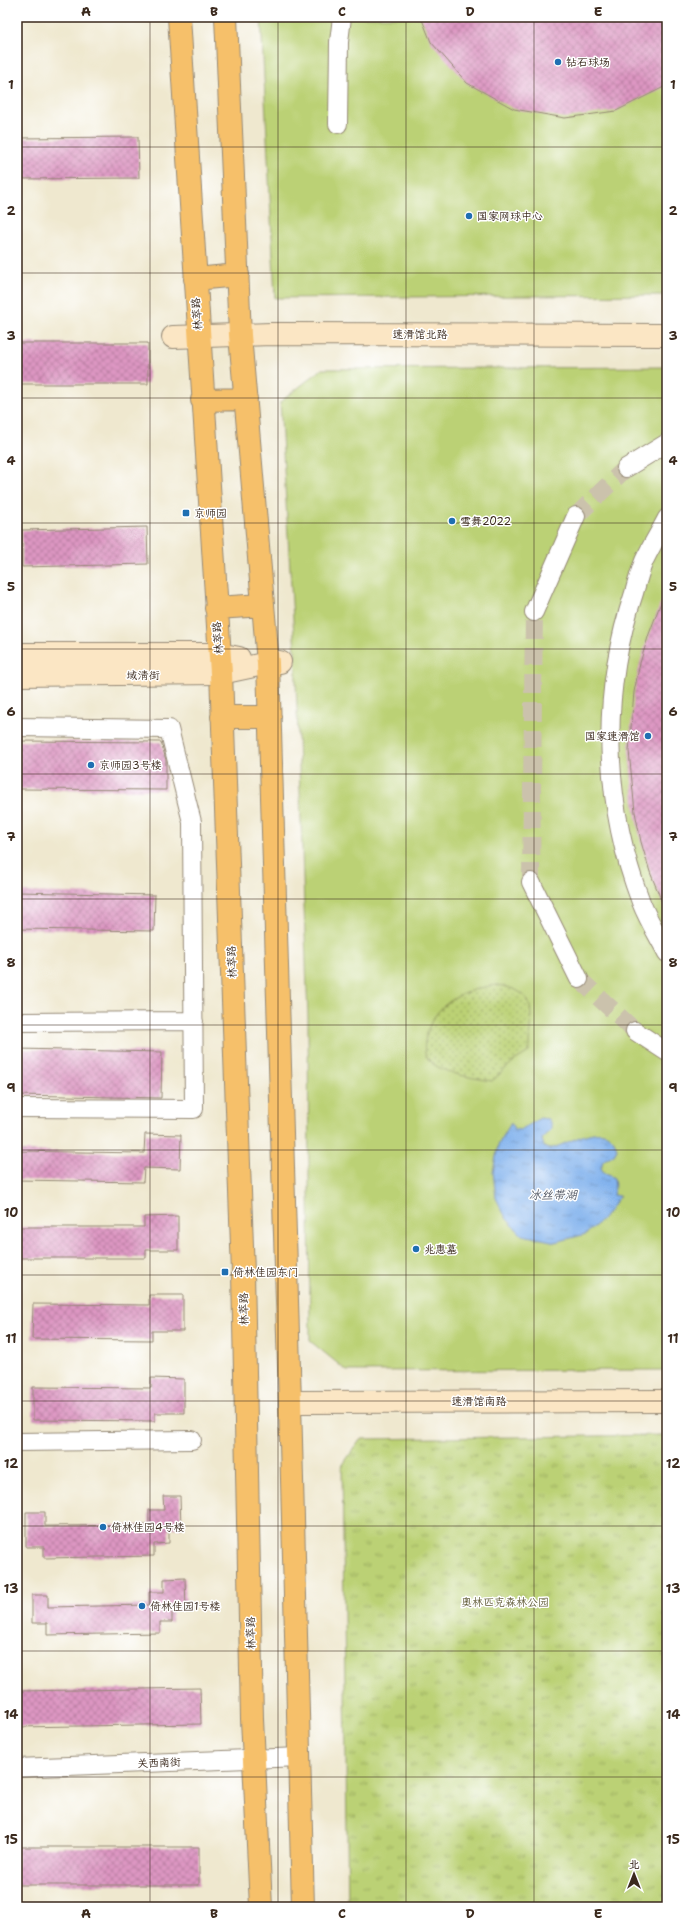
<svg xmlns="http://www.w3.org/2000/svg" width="684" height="1924" font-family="'Shantell Sans','LXGW WenKai TC',sans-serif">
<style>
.grass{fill:#bbd175;stroke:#7b7e4a}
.park{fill:url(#park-tufts);stroke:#7b7e4a}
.garden{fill:url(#garden-dots);stroke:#7b7e4a}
.water{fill:url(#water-ripples);stroke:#5e6e86}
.building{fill:url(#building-cross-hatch)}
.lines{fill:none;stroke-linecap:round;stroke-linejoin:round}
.street-tunnel{stroke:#cbc2ac;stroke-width:18;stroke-dasharray:18 9;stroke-linecap:butt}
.street-casing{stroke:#958976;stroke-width:20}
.secondary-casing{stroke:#958976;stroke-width:24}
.primary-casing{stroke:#958976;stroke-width:24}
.street{stroke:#fff;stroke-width:18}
.secondary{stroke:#fbe6c4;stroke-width:22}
.primary{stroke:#f6c06b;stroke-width:22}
.grid{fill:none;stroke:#3b2a1e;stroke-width:1;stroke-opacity:0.55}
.poi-dot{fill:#1f6fb2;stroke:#fff;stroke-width:1.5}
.labels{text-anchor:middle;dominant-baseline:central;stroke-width:3;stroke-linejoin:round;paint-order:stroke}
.poi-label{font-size:11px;fill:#3b2a1e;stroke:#fff;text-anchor:start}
.street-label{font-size:11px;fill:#3b2a1e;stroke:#fff}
.park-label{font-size:11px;fill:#615c38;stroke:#fff}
.water-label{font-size:12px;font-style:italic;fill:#545a66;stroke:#fff}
.neatline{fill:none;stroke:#3b2a1e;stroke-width:1.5}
.grid-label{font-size:13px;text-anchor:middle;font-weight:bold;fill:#3b2a1e}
</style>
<defs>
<pattern id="park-tufts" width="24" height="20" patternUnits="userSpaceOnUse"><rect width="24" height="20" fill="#bbd175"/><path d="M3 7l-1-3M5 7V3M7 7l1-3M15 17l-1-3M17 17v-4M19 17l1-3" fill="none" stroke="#99aa5f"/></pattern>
<pattern id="garden-dots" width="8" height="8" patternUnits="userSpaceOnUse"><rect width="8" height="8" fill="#bbd175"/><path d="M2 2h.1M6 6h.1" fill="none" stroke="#99aa5f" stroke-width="1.8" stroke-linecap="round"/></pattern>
<pattern id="water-ripples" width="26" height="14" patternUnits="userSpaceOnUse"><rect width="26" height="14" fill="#82b2ed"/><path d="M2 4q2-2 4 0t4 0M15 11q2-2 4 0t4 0" fill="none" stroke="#6c91bf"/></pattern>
<pattern id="building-cross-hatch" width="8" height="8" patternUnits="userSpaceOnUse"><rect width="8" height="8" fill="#dd96c2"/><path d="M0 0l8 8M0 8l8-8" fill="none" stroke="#b47b9d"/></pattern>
</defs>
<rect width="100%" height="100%" fill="#fff"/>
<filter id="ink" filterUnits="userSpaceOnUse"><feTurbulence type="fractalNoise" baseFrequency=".025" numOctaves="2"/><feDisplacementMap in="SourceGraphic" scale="8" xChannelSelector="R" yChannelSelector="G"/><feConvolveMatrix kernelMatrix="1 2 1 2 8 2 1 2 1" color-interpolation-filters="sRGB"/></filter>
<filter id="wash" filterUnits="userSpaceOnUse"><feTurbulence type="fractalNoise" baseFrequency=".012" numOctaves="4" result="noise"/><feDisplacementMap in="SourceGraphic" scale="16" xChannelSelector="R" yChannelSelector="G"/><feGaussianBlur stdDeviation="0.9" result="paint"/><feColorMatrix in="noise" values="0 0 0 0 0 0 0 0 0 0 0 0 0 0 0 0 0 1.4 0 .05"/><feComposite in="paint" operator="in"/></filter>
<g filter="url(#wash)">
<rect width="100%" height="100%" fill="#efe8cf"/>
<!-- grass -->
<path class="grass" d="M261,17H667V295L275,298Z
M667,367V1370L347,1371L310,1341L308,1018L295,653L280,402L322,369Z"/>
<!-- park -->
<path class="park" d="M667,1435V1907H348L342,1466L360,1439Z"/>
<!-- garden -->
<path class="garden" d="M497,985C544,992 528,1017 529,1052L514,1061L492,1081C475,1078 441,1074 429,1060C423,1054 424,1045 426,1037C433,1003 465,989 497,985Z"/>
<!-- water -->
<path class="water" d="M540,1118L548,1119L551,1124V1130L546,1134L542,1139L544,1147L548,1149C566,1147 609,1113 617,1149L614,1154L603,1161L601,1168L604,1173L614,1178L615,1187L613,1195L620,1196L603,1219L586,1234L556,1242L522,1235L506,1218L496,1198L493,1172L498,1145L511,1123L514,1129L520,1130Z"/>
<g id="blocks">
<!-- building -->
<path class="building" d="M421,17H667V84L662,88L616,111L565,118L514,109L467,83L431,42Z
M138,137L139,178L17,179V138Z
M17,343H148V384H17Z
M147,527L148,564L22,567V530Z
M666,589H667L666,912L650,872L641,842L635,812L629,751L634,692L640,663L649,634Z
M17,741L161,742L166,760V790L17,789Z
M17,892L155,895L154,931L17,929Z
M17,1049L162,1052L161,1098L17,1095Z
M145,1134L181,1135L180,1169L144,1168L143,1182L17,1180V1151L144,1153Z
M178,1216V1250H146V1258H17V1227H144V1217Z
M149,1295H183V1331H152V1340L32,1339L33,1304L149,1305Z
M151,1378L184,1379V1413H155V1421L33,1420V1387L151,1388Z
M163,1496H180L181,1528H169V1543L154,1544V1556L44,1558V1547H26V1512H45V1526L149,1525V1510H164Z
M185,1578L186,1609L172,1610V1622H160V1633L47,1635V1623H32V1595H48V1607L149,1605V1592H164V1579Z
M200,1688L201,1724L17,1727V1691Z
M17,1847H199V1885H17Z"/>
</g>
</g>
<g filter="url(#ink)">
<use href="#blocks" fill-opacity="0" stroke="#958976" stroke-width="1"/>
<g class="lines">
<!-- street-tunnel -->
<path class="street-tunnel" d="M576,516L626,468
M531,882L534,612
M579,979L635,1031"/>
<!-- street casing -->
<g class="street-casing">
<path id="street" d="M338,124L339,42L342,17
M626,468L667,443
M667,518C660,532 651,546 644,561C640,571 637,582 634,593C600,694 603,802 641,902C648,920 658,936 667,953
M534,612L576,516
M17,727L169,729L192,822L194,1109L17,1108
M531,882L579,979
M17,1022L194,1021
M635,1031L667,1052
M17,1442L192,1440
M17,1768L301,1757"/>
</g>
<!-- secondary casing -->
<g class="secondary-casing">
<path id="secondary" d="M173,337L272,334L667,335
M17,654H219L239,658
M17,675L221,673L268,663L280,662
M290,1402L667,1401"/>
</g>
<!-- primary casing -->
<g class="primary-casing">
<path id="primary" d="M179,17L221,673L243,1273L252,1719L261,1907
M226,17L240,335L268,663L290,1402L303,1907
M195,279L238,275
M202,400L246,399
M216,608L263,605
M222,717H270"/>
</g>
<!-- street -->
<use href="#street" class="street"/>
<!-- secondary -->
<use href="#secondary" class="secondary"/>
<!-- primary -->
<use href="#primary" class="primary"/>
</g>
</g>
<!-- grid -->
<path class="grid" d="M150,17V1907M278,17V1907M406,17V1907M534,17V1907M17,147H667M17,273H667M17,398H667M17,523H667M17,649H667M17,774H667M17,899H667M17,1025H667M17,1150H667M17,1275H667M17,1401H667M17,1526H667M17,1651H667M17,1777H667"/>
<!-- markers -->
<g class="poi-dot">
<circle cx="558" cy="62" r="4"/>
<circle cx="469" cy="216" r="4"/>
<rect x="182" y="509" width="8" height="8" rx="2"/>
<circle cx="452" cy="521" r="4"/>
<circle cx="648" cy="736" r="4"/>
<circle cx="91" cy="765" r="4"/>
<circle cx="416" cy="1249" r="4"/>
<rect x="221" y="1268" width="8" height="8" rx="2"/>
<circle cx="103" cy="1527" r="4"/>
<circle cx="142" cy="1606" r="4"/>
</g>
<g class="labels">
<!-- poi labels -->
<g class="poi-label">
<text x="566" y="62">钻石球场</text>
<text x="477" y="216">国家网球中心</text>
<text x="194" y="513">京师园</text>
<text x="460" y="521">雪舞2022</text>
<text x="640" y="736" text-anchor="end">国家速滑馆</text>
<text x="99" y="765">京师园3号楼</text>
<text x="424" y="1249">兆惠墓</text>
<text x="233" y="1272">倚林佳园东门</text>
<text x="111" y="1527">倚林佳园4号楼</text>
<text x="150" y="1606">倚林佳园1号楼</text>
</g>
<!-- street labels -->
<g class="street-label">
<text transform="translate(197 314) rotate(-94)">林萃路</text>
<text x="420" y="334">速滑馆北路</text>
<text transform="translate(218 638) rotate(-94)">林萃路</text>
<text x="143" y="675">域清街</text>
<text transform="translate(232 962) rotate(-92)">林萃路</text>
<text transform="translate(244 1309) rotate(-91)">林萃路</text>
<text x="479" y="1401">速滑馆南路</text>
<text transform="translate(251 1633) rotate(-91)">林萃路</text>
<text transform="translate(159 1763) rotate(-2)">关西南街</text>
</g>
<!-- park labels -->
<g class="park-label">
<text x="505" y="1602">奥林匹克森林公园</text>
</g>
<!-- water labels -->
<g class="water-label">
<text x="553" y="1195">冰丝带湖</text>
</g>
</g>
<!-- margin -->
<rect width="684" height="1924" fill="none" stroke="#fff" stroke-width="44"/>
<!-- north arrow -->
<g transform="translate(634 1874)" stroke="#ffffff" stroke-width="3" paint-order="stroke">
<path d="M0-3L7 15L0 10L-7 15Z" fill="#3b2a1e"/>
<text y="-6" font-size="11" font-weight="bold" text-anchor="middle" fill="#3b2a1e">北</text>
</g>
<rect x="22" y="22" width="640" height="1880" class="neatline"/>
<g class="grid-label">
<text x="86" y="16">A</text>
<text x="214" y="16">B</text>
<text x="342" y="16">C</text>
<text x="470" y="16">D</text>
<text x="598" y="16">E</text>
<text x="11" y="89">1</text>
<text x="673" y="89">1</text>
<text x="11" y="215">2</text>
<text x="673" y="215">2</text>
<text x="11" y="340">3</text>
<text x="673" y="340">3</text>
<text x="11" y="465">4</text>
<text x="673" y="465">4</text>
<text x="11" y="591">5</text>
<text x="673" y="591">5</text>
<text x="11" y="716">6</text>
<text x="673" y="716">6</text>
<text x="11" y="841">7</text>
<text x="673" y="841">7</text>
<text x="11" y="967">8</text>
<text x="673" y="967">8</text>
<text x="11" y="1092">9</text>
<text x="673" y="1092">9</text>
<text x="11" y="1217">10</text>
<text x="673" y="1217">10</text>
<text x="11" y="1343">11</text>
<text x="673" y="1343">11</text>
<text x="11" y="1468">12</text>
<text x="673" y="1468">12</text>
<text x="11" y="1593">13</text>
<text x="673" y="1593">13</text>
<text x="11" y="1719">14</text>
<text x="673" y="1719">14</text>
<text x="11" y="1844">15</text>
<text x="673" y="1844">15</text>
<text x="86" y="1918">A</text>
<text x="214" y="1918">B</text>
<text x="342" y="1918">C</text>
<text x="470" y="1918">D</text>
<text x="598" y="1918">E</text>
</g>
</svg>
